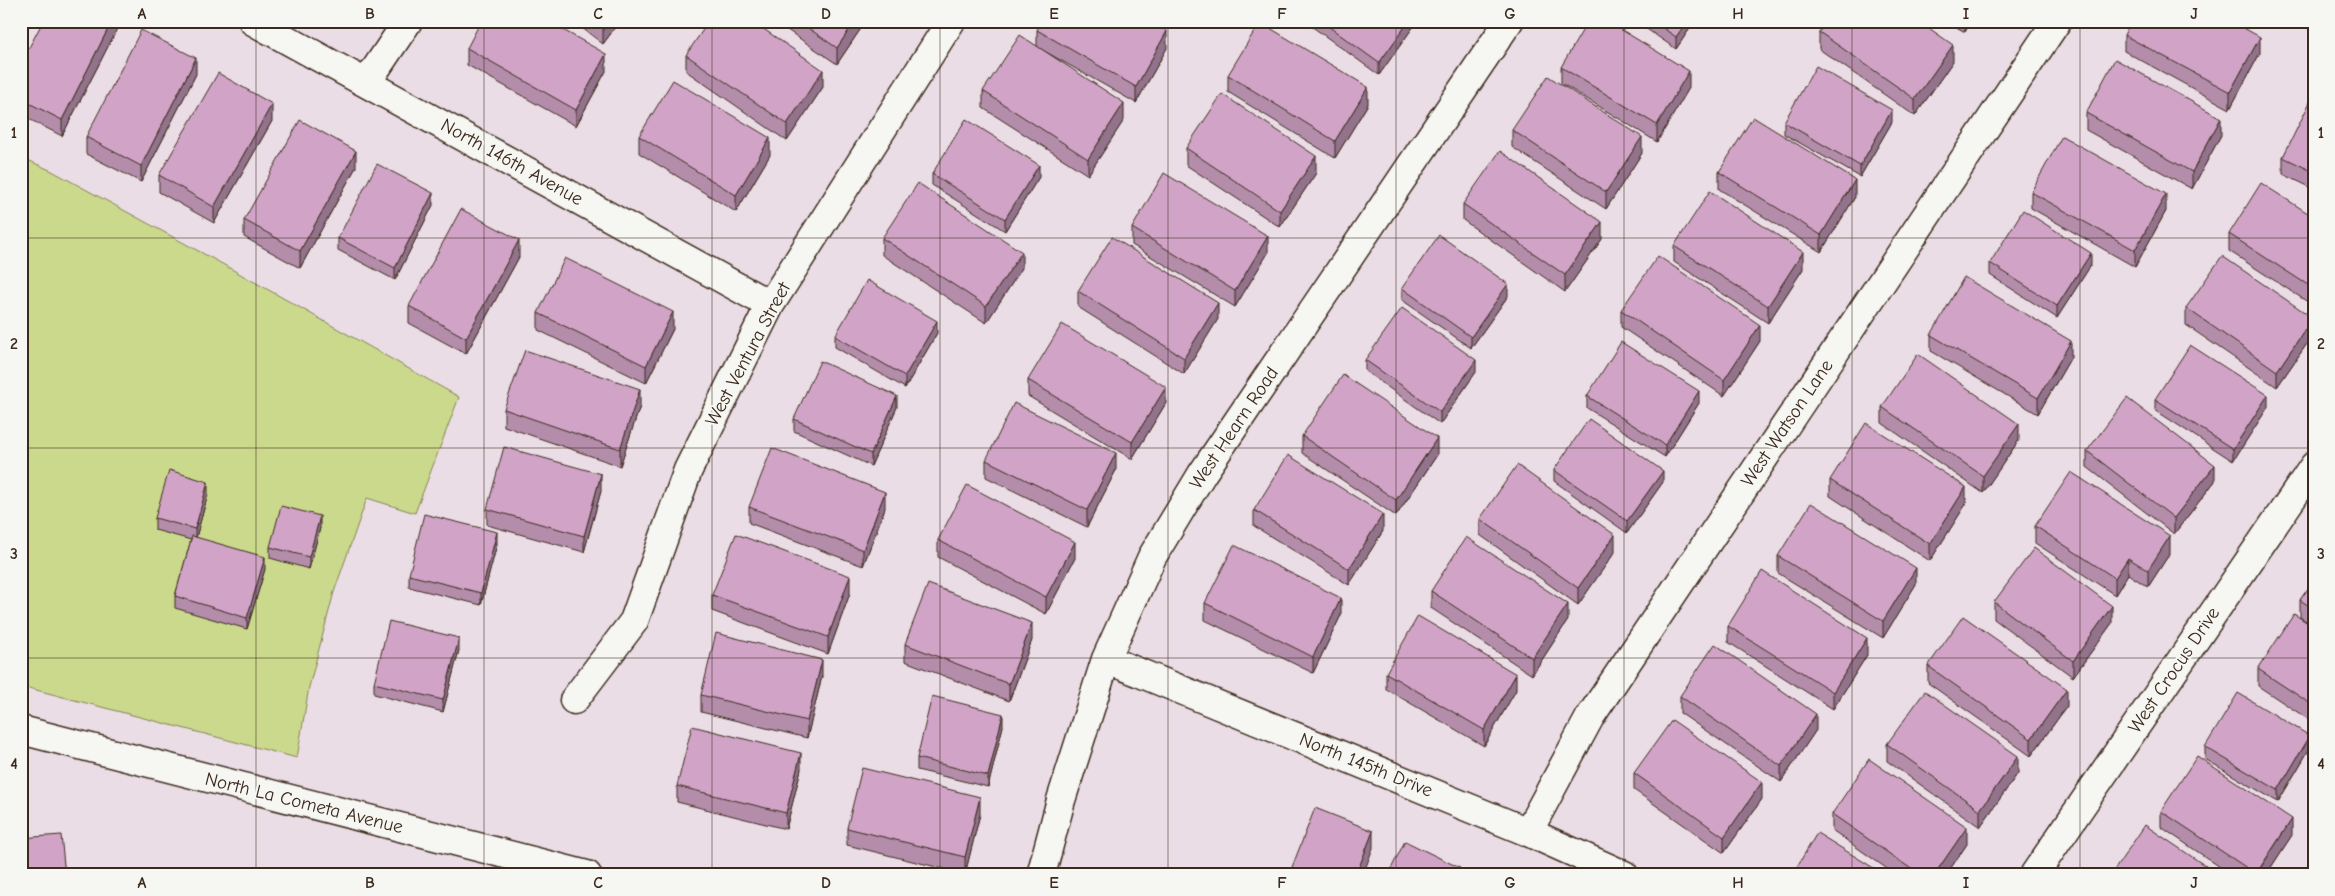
<svg xmlns="http://www.w3.org/2000/svg" width="2335" height="896" font-family="'Comic Neue',sans-serif">
<style>
.green{fill:#cbd98d;stroke:#838256}
.lines{fill:none;stroke-linecap:round;stroke-linejoin:round}
.minor-casing{stroke:#3b2a1e;stroke-width:31}
.minor{stroke:#f6f6f2;stroke-width:28}
.wall{fill:#b48dab;stroke:#3b2a1e}
.shaded-wall{fill:#92738b;stroke:#3b2a1e}
.building{fill:#d1a4c7;stroke:#3b2a1e}
.grid{fill:none;stroke:#3b2a1e;stroke-width:1;stroke-opacity:0.55}
.labels{text-anchor:middle;dominant-baseline:central;stroke-width:4;stroke-linejoin:round;paint-order:stroke}
.street-label{font-size:19px;fill:#3b2a1e;stroke:#f6f6f2}
.neatline{fill:none;stroke:#3b2a1e;stroke-width:2}
.grid-label{font-size:16px;text-anchor:middle;font-weight:bold;fill:#3b2a1e}
</style>
<rect width="100%" height="100%" fill="#ebdde5"/>
<filter id="ink" filterUnits="userSpaceOnUse"><feTurbulence type="fractalNoise" baseFrequency=".02" numOctaves="2"/><feDisplacementMap in="SourceGraphic" scale="10" xChannelSelector="R" yChannelSelector="G"/><feConvolveMatrix kernelMatrix="1 2 1 2 8 2 1 2 1" color-interpolation-filters="sRGB"/></filter>
<g filter="url(#ink)">
<!-- green -->
<path class="green" d="M21,157L52,171L226,266L459,397L415,513L367,498L334,592L309,687L297,758L21,686Z"/>
<g class="lines">
<!-- minor casing -->
<g class="minor-casing">
<path id="minor" d="M253,21L770,305
M367,82L408,21
M1106,659L1528,832L1624,875
M574,700L634,621L688,470L770,305L951,21
M21,730L587,875
M1528,832L1590,717L2057,21
M1041,875L1061,800L1106,659L1152,557L1202,474L1509,21
M2034,875L2314,466"/>
</g>
<!-- minor -->
<use href="#minor" class="minor"/>
</g>
<!-- wall -->
<path class="wall" d="M117,21V29L62,136L21,115V63Z
M573,21H620L603,44Z
M774,21H866L837,64Z
M1183,21H1192L1189,26Z
M1307,21H1416V23L1379,75L1307,23Z
M1635,21H1695L1676,49Z
M1946,21H1971L1965,32Z
M1037,30L1167,48L1136,103L1039,48L1124,120L1088,175L983,108V91L1037,46Z
M1819,32L1953,61L1915,116L1819,49Z
M2124,35L2260,53L2230,109L2124,51Z
M467,48L606,71L576,126L467,65Z
M686,55L823,87L787,141L686,71Z
M1561,67L1689,88L1657,142L1561,83Z
M196,74L141,182L86,154V137Z
M1228,75L1368,104L1335,158L1228,92Z
M2314,85V189L2283,174V157L2314,101Z
M2086,113L2221,135L2192,189L2086,130Z
M272,121L214,223L159,192V175Z
M1784,122H1892L1860,177L1784,134Z
M1512,130L1642,153L1606,209L1512,147Z
M639,136L770,155L736,212L639,153Z
M1186,148L1316,173L1280,227L1186,165Z
M356,167L300,268L244,237V220Z
M1719,172L1855,197L1821,252L1719,189Z
M932,174L1039,177L1005,231L932,185Z
M2031,192L2166,211L2135,267L2031,208Z
M1463,204L1602,239L1565,292L1463,220Z
M433,205L395,280L338,250V238Z
M2314,217V306L2229,251V234Z
M1132,228L1268,253L1235,307L1132,245Z
M882,238L1022,268L986,323L882,255Z
M1674,246L1803,269L1768,323L1674,262Z
M519,257L466,354L409,323V306Z
M1990,263L2091,265L2057,318L1990,275Z
M1402,288L1508,296L1471,348L1402,300Z
M1078,291L1218,319L1184,374L1078,307Z
M2186,308L2313,335L2277,387L2186,325Z
M1621,310L1760,341L1724,396L1621,327Z
M538,313L673,329L646,383L538,330Z
M937,333L905,388L835,347V336Z
M1931,335L2071,357L2038,414L1931,351Z
M1365,360L1476,372L1440,424L1365,371Z
M1028,380L1166,403L1132,459L1028,396Z
M1587,396L1699,403L1665,457L1587,408Z
M2155,399L2268,407L2233,461L2155,410Z
M640,406L620,466L504,426V409Z
M897,407L871,466L794,431V419Z
M1882,407L2019,440L1983,493L1882,423Z
M1302,436L1437,455L1396,516L1302,453Z
M2087,451L2215,481L2174,534L2087,467Z
M986,460L1116,470L1087,527L986,477Z
M1554,470L1663,482L1627,533L1554,481Z
M1830,480L1966,504L1930,561L1830,496Z
M601,491L584,552L487,525V509Z
M208,494L196,537L265,569L247,629L175,608V596L191,540L155,530V518Z
M749,507L885,508L863,566L749,523Z
M1254,510L1383,531L1349,585L1254,526Z
M1480,519L1615,552L1578,605L1480,535Z
M2035,526L2170,553L2148,587L2128,574L2115,595L2035,543Z
M320,528L309,569L270,558V547Z
M938,540L1075,558L1046,614L938,557Z
M497,544L481,605L409,587V575Z
M1778,556L1916,584L1883,638L1778,573Z
M2314,580V626L2300,617V600Z
M1431,591L1568,620L1532,675L1431,608Z
M850,593L828,654L712,611V595Z
M1994,602L2112,623L2073,677L1994,619Z
M1205,603L1341,615L1313,673L1205,620Z
M1728,626L1867,655L1833,709L1728,642Z
M2314,627V723L2258,686V669Z
M1032,640L1009,701L905,661V644Z
M459,650L443,712L374,694V683Z
M1928,666L2067,706L2031,756L1928,683Z
M1386,673L1516,690L1484,746L1386,689Z
M822,676L807,738L701,712V695Z
M1680,696L1816,730L1781,782L1680,713Z
M1003,726L988,787L917,770V758Z
M1887,744L2018,773L1980,827L1887,761Z
M2205,747L2310,748L2278,802L2205,759Z
M801,769L786,829L677,802V786Z
M1634,773L1762,799L1724,853L1634,790Z
M2161,811L2292,835L2266,875H2232L2161,827Z
M980,814L965,874L847,845V828Z
M1832,814L1967,844L1946,875H1896L1832,830Z"/>
<!-- shaded-wall -->
<path class="shaded-wall" d="M112,21H117V29L62,136V120Z
M608,21H620L603,44V27Z
M855,21H866L837,64V48Z
M1409,21H1416V23L1379,75V63Z
M1687,21H1695L1676,49V37Z
M1965,21H1971L1965,32Z
M1167,31V48L1136,103V87Z
M2260,37V53L2230,109V92Z
M1953,45V61L1915,116V99Z
M606,54V71L576,126V110Z
M196,58V74L141,182V166Z
M823,70V87L787,141V124Z
M1689,71V88L1657,142V125Z
M1368,87V104L1335,158V141Z
M1124,103V120L1088,175V159Z
M272,104V121L214,223V207Z
M1892,110V122L1860,177V166Z
M2221,118V135L2192,189V172Z
M1642,137V153L1606,209V192Z
M770,138V155L736,212V195Z
M356,151V167L300,268V251Z
M1316,156V173L1280,227V211Z
M1039,165V177L1005,231V219Z
M1855,180V197L1821,252V235Z
M433,193V205L395,280V268Z
M2166,194V211L2135,267V250Z
M1602,222V239L1565,292V275Z
M1268,236V253L1235,307V291Z
M519,240V257L466,354V338Z
M1022,252V268L986,323V306Z
M1803,252V269L1768,323V306Z
M2091,253V265L2057,318V306Z
M1508,284V296L1471,348V337Z
M1218,303V319L1184,374V358Z
M673,312V329L646,383V366Z
M2313,318V335L2277,387V371Z
M937,321V333L905,388V376Z
M1760,325V341L1724,396V380Z
M2071,341V357L2038,414V398Z
M1476,360V372L1440,424V412Z
M1166,387V403L1132,459V442Z
M640,389V406L620,466V449Z
M1699,391V403L1665,457V445Z
M2268,395V407L2233,461V449Z
M897,396V407L871,466V454Z
M2019,424V440L1983,493V476Z
M1437,438V455L1396,516V500Z
M1116,453V470L1087,527V510Z
M2215,465V481L2174,534V518Z
M1663,471V482L1627,533V521Z
M601,474V491L584,552V536Z
M208,482V494L195,541V529Z
M1966,487V504L1930,561V544Z
M885,492V508L863,566V550Z
M1383,514V531L1349,585V569Z
M320,516V528L309,569V557Z
M497,532V544L481,605V593Z
M1615,535V552L1578,605V588Z
M2170,536V553L2148,587V570Z
M1075,542V558L1046,614V597Z
M265,557V569L247,629V618Z
M2128,558V574L2115,595V578Z
M1916,568V584L1883,638V621Z
M850,576V593L828,654V637Z
M1341,598V615L1313,673V657Z
M1568,604V620L1532,675V658Z
M2112,606V623L2073,677V661Z
M1032,623V640L1009,701V684Z
M459,638V650L443,712V700Z
M1867,638V655L1833,709V692Z
M822,660V676L807,738V721Z
M1516,674V690L1484,746V730Z
M2067,689V706L2031,756V739Z
M1003,714V726L988,787V776Z
M1816,714V730L1781,782V766Z
M2310,736V748L2278,802V790Z
M801,753V769L786,829V813Z
M2018,756V773L1980,827V810Z
M1762,782V799L1724,853V837Z
M980,797V814L965,874V857Z
M2292,819V835L2266,875H2256Z
M1967,827V844L1946,875H1934Z
M1373,831V848L1363,875H1356Z"/>
<!-- building -->
<path class="building" d="M43,21H112L62,120L21,99V63Z
M481,21H547L606,54L576,110L467,48Z
M595,21H608L603,27Z
M709,21H752L823,70L787,124L686,55Z
M798,21H855L837,48Z
M1042,21H1150L1167,31L1136,87L1037,30Z
M1321,21H1409L1379,63Z
M1588,21H1607L1689,71L1657,125L1561,67Z
M1653,21H1687L1676,37Z
M1827,21H1919L1953,45L1915,99L1819,32Z
M2131,21H2231L2260,37L2230,92L2124,35Z
M1260,22L1368,87L1335,141L1228,75Z
M141,30L196,58L141,166L86,137Z
M1020,35L1124,103L1088,159L983,91Z
M2115,59L2221,118L2192,172L2086,113Z
M1816,66L1892,110L1860,166L1784,122Z
M218,73L272,104L214,207L159,175Z
M1548,76L1642,137L1606,192L1512,130Z
M673,80L770,138L736,195L639,136Z
M1222,94L1316,156L1280,211L1186,148Z
M2311,100L2314,101V172L2283,157Z
M1753,117L1855,180L1821,235L1719,172Z
M966,119L1039,165L1005,219L932,174Z
M300,120L356,151L300,251L244,220Z
M2062,136L2166,194L2135,250L2031,192Z
M1500,151L1602,222L1565,275L1463,204Z
M377,164L433,193L395,268L338,238Z
M1164,173L1268,236L1235,291L1132,228Z
M918,183L1022,252L986,306L882,238Z
M2261,183L2314,217V289L2229,234Z
M1710,191L1803,252L1768,306L1674,246Z
M461,209L519,240L466,338L409,306Z
M2023,210L2091,253L2057,306L1990,263Z
M1439,235L1508,284L1471,337L1402,288Z
M1112,237L1218,303L1184,358L1078,291Z
M1658,256L1760,325L1724,380L1621,310Z
M2222,256L2313,318L2277,371L2186,308Z
M565,258L673,312L646,366L538,313Z
M1964,277L2071,341L2038,398L1931,335Z
M867,280L937,321L905,376L835,336Z
M1402,308L1476,360L1440,412L1365,360Z
M1062,324L1166,387L1132,442L1028,380Z
M1621,342L1699,391L1665,445L1587,396Z
M2190,345L2268,395L2233,449L2155,399Z
M525,350L640,389L620,449L504,409Z
M1918,354L2019,424L1983,476L1882,407Z
M820,361L897,396L871,454L794,419Z
M1343,375L1437,438L1396,500L1302,436Z
M2127,398L2215,465L2174,518L2087,451Z
M1014,403L1116,453L1087,510L986,460Z
M1589,419L1663,471L1627,521L1554,470Z
M1866,423L1966,487L1930,544L1830,480Z
M504,447L601,474L584,536L487,509Z
M772,448L885,492L863,550L749,507Z
M1288,455L1383,514L1349,569L1254,510Z
M1517,465L1615,535L1578,588L1480,519Z
M169,470L208,482L195,529L155,518Z
M2071,472L2170,536L2148,570L2128,558L2115,578L2035,526Z
M967,485L1075,542L1046,597L938,540Z
M1811,503L1916,568L1883,621L1778,556Z
M281,506L320,516L309,557L270,547Z
M424,514L497,532L481,593L409,575Z
M736,534L850,576L828,637L712,595Z
M192,536L265,557L247,618L175,596Z
M1466,537L1568,604L1532,658L1431,591Z
M1234,545L1341,598L1313,657L1205,603Z
M2034,548L2112,606L2073,661L1994,602Z
M1762,571L1867,638L1833,692L1728,626Z
M2314,580V609L2300,600Z
M928,584L1032,623L1009,684L905,644Z
M2294,614L2314,627V706L2258,669Z
M1418,616L1516,674L1484,730L1386,673Z
M1963,616L2067,689L2031,739L1928,666Z
M389,621L459,638L443,700L374,683Z
M716,633L822,660L807,721L701,695Z
M1715,644L1816,714L1781,766L1680,696Z
M1925,691L2018,756L1980,810L1887,744Z
M2238,693L2310,736L2278,790L2205,747Z
M932,696L1003,714L988,776L917,758Z
M1672,720L1762,782L1724,837L1634,773Z
M692,726L801,753L786,813L677,786Z
M2197,756L2292,819L2256,874L2161,811Z
M1869,759L1967,827L1934,875H1920L1832,814Z
M862,768L980,797L965,857L847,828Z
M1315,808L1373,831L1356,875H1289Z
M2145,825L2219,875H2111Z
M1817,833L1885,875H1792Z
M61,835L65,875H21V838Z
M1405,841L1460,868L1457,875H1388Z
M201,870L221,875H199Z"/>
</g>
<!-- grid -->
<path class="grid" d="M256,21V875M484,21V875M712,21V875M940,21V875M1168,21V875M1396,21V875M1624,21V875M1852,21V875M2080,21V875M21,238H2314M21,448H2314M21,658H2314"/>
<g class="labels">
<!-- street labels -->
<g class="street-label">
<text transform="translate(512 162) rotate(29)">North 146th Avenue</text>
<text transform="translate(748 354) rotate(-62)">West Ventura Street</text>
<text transform="translate(1787 423) rotate(-56)">West Watson Lane</text>
<text transform="translate(1234 428) rotate(-56)">West Hearn Road</text>
<text transform="translate(2174 670) rotate(-56)">West Crocus Drive</text>
<text transform="translate(1366 765) rotate(22)">North 145th Drive</text>
<text transform="translate(304 803) rotate(14)">North La Cometa Avenue</text>
</g>
</g>
<!-- margin -->
<rect width="2335" height="896" fill="none" stroke="#f6f6f2" stroke-width="55"/>
<rect x="28" y="28" width="2280" height="840" class="neatline"/>
<g class="grid-label">
<text x="142" y="19">A</text>
<text x="370" y="19">B</text>
<text x="598" y="19">C</text>
<text x="826" y="19">D</text>
<text x="1054" y="19">E</text>
<text x="1282" y="19">F</text>
<text x="1510" y="19">G</text>
<text x="1738" y="19">H</text>
<text x="1966" y="19">I</text>
<text x="2194" y="19">J</text>
<text x="14" y="138">1</text>
<text x="2321" y="138">1</text>
<text x="14" y="349">2</text>
<text x="2321" y="349">2</text>
<text x="14" y="559">3</text>
<text x="2321" y="559">3</text>
<text x="14" y="769">4</text>
<text x="2321" y="769">4</text>
<text x="142" y="888">A</text>
<text x="370" y="888">B</text>
<text x="598" y="888">C</text>
<text x="826" y="888">D</text>
<text x="1054" y="888">E</text>
<text x="1282" y="888">F</text>
<text x="1510" y="888">G</text>
<text x="1738" y="888">H</text>
<text x="1966" y="888">I</text>
<text x="2194" y="888">J</text>
</g>
</svg>
